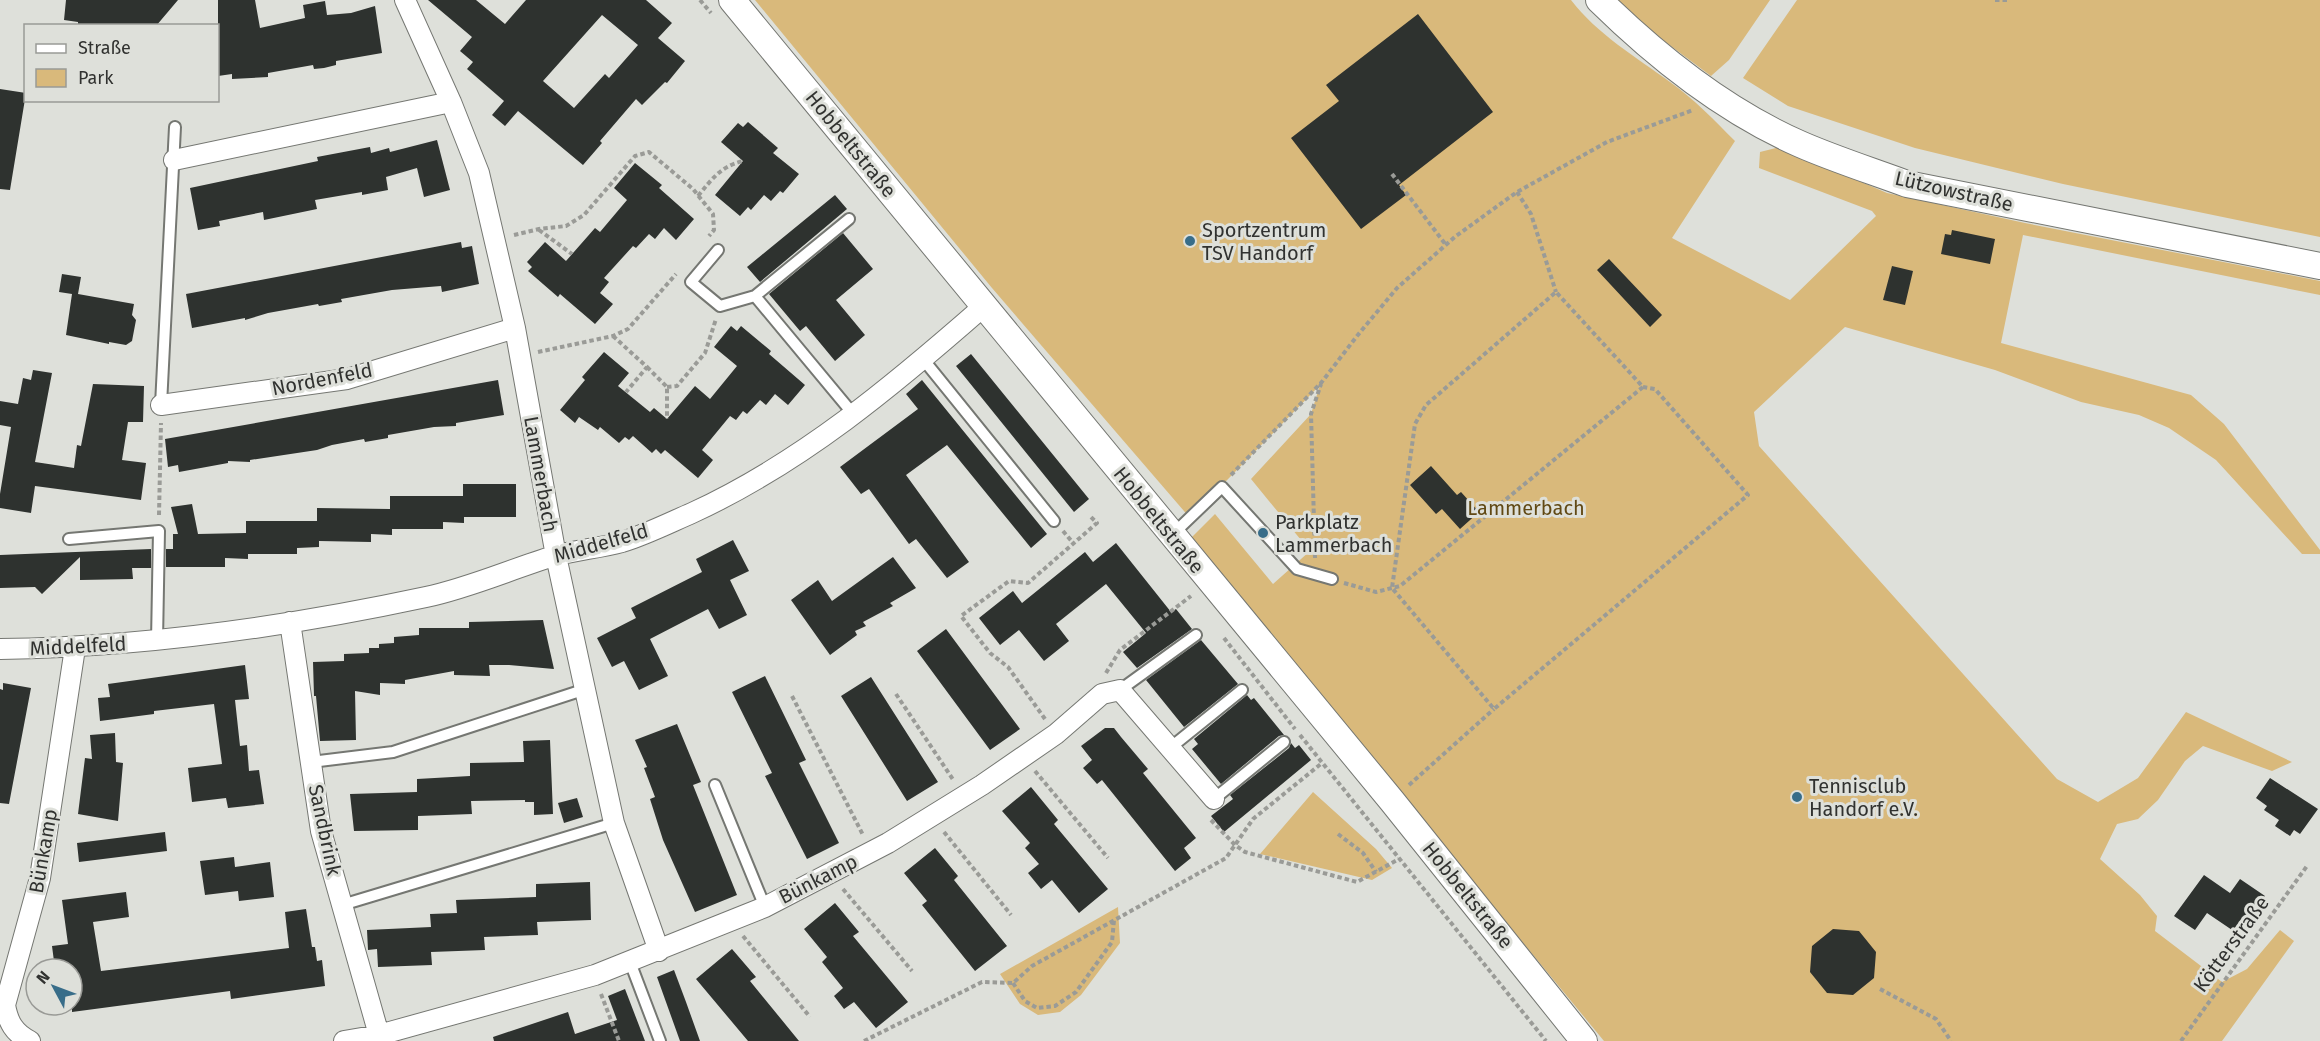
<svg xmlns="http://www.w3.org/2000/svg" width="2320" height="1041" font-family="'Fira Sans',sans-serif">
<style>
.green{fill:#d9b97b}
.building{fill:#2e322f;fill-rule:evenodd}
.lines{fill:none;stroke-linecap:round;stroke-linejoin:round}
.service-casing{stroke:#757772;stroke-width:14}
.minor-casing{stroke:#757772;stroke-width:22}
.tertiary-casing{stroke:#757772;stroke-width:28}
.path{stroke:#9a9b97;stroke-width:4;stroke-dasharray:4.5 3;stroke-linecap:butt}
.service{stroke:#fff;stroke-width:10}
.minor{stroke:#fff;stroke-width:20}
.tertiary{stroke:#fff;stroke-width:26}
.poi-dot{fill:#386d89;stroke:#dee0da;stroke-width:2}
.labels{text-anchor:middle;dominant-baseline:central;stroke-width:6;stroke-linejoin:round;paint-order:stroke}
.street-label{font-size:20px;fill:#313230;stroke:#dee0da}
.poi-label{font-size:20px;fill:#313230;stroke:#dee0da;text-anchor:start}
.park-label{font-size:20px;fill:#614914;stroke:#dee0da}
</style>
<rect width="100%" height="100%" fill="#dee0da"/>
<!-- green -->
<path class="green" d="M755,0H1571C1597,34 1636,57 1670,82C1694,99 1714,120 1735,141L1672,238L1790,300L1876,216L1872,211L1759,168L1760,152L1780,147L1887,193L2025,223L2320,281V295L2023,235L2001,343L2191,395L2224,424L2320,550V554H2302L2216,460L2169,428L2139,415L2081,402L1995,370L1845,327L1754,412L1759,446L2057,779L2098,802L2138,778L2186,712L2292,762L2272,771L2203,746L2185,761L2158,800L2138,819L2117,824L2100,859L2140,895L2157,916L2155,931L2222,982L2247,969L2280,930L2294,941L2222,1041H1604L1190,539L1215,514L1273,584L1310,551L1251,479L1311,414L1320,385L1190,518L992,288Z
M1616,0H1770L1729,60L1711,76L1640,23Z
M1797,0H2320V237L2063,184L1915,148L1788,106L1743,78Z
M1313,792L1376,849L1392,868L1372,880L1260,854Z
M1118,907L1120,943L1081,995L1060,1012L1038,1015L1020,1004L1000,974Z"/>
<!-- building -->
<path class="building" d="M66,0H178L156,26H78V22L64,20Z
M218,0H255L260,28L305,18L303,5L325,1L327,15L351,13L375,6L382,53L336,61V65L324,68L314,69L313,65L268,73V77L232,79V74L218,76Z
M428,0H476L505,24L526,0H646L672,23L658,38L685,61L667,83L665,82L642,105L636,99L600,141L602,143L583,165L518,111L505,126L492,115L504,101L467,69L473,62L460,51L472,37ZM602,15L638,45L609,78L605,74L574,108L543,81Z
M1418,14L1493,112L1399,185L1406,195L1361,229L1291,138L1339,101L1326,85Z
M0,89L26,93L10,190L0,189Z
M748,122L778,148L773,153L799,174L783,193L780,191L771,201L764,195L751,210L748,207L740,216L715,195L743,161L721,142L738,123L743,127Z
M437,140L450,190L424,197L417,168L386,177L388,190L362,195V192L315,200L317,209L264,220L263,212L219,221L220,226L198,230L190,188L318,161L317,157L370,147L371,153L389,148L390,152Z
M635,163L662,185L659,188L694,219L676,240L664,228L655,239L649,234L636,248L633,246L604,278L609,282L600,293L613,304L595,324L560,294L558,297L528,271L532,267L527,262L545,242L566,261L595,228L600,232L627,200L614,188Z
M835,195L847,209L760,282L747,267Z
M1952,230L1995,239L1990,264L1941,254L1945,234L1951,235Z
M843,233L873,269L836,300L865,335L835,361L806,326L800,331L769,294Z
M461,242L462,248L472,246L479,284L442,292L441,286L392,290L341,299L342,302L319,306L318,304L268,313L245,320V318L192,328L186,294Z
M1609,259L1662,315L1650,327L1597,270Z
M1892,266L1913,271L1905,305L1883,300Z
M62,274L81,277L78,294L134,304L132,315L136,320L132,341L126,345L109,342V344L66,335L72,294L59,292Z
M731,326L737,331L741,326L771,351L769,354L805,385L788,405L775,394L766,405L760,400L747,414L743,411L736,420L730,416L702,450L713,460L698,478L665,450L661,454L656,449L652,453L633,436L629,440L625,437L619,443L600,427L598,430L579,417L575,423L560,410L585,380L582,377L604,352L629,373L618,386L650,412L654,408L667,419L695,386L710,399L737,366L714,347Z
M971,354L1089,499L1074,512L956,366Z
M33,370L52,373L35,462L55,465L74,468L77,445L81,446L93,384L144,386L143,422H128L122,460L146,463L141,500L35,486L31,513L0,508V494L11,427L0,425V401L18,404L23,378L31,380Z
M498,380L504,415L456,423V426L434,427L388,435V438L365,442L364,439L332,445L317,450L250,460V462L228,461V463L179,472L178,465L168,467L165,439Z
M922,380L1047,534L1031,548L947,445L906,475L969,562L947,578L916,539L909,544L869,489L861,494L840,467L918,409L906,394Z
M1431,466L1457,495L1461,492L1479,512L1460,529L1442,509L1436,514L1410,485Z
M463,484H516V517H464V523L443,522V529H392V535L371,534V542L319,541V547L297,548V554H248V559L225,558V567H166V549H173V534H178L171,507L192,504L198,534L246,533V521H317V508L390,509V496H463Z
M733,540L749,571L730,580L747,615L719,629L708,609L650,639L668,676L639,690L624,661L612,667L597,638L636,618L631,608L702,572L696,559Z
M1116,543L1171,612L1176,609L1192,629L1137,668L1123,652L1146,633L1106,584L1056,624L1069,641L1044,661L1019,630L1000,645L979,618L1013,591L1022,603L1085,552L1093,562Z
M151,549V568H132L133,579L80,580V557L42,594L35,587L0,588V555Z
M893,557L916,588L890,603L893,606L863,622L866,626L855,631L857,635L830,655L791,600L818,580L832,601Z
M543,620L554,669L509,665H489L490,676L454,675V671L405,680V684L380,683V695L355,691L356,740L320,741L316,696H314L313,662L344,661V654L369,653V648H379V644L394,643V637L419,635V628H469V622Z
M946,629L1020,729L990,750L917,651Z
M1201,640L1238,684L1184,727L1146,680Z
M245,665L249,699L235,700L240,746L247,745L249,771L259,770L264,804L228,808L226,798L192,802L188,768L222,764L214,704L154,711V714L100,721L98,698L110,697L108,684Z
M765,676L806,760L799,763L839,843L807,859L765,776L772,773L732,692Z
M871,677L938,782L907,801L841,696Z
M3,683L31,688L9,804L0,803V689L3,690Z
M1247,695L1251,700L1254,698L1284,735L1279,736L1221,784L1192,749L1198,744L1194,739Z
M677,724L701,782L693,785L737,895L695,912L663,840L650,799L655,797L644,768L647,767L635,740Z
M1105,728H1114L1121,737L1148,769L1143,773L1196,838L1184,848L1191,858L1175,871L1102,780L1097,784L1083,768L1092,760L1081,746Z
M115,733L116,762L123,763L118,821L78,814L85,758L92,759L90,735Z
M550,740L553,814L534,815V802H525V800L471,801L472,814L418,816V830L354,831L350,794L417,792V779L470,776V763L524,762L523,741Z
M1291,743L1295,748L1299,745L1311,760L1224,832L1211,816L1233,799L1230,795L1289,748Z
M2270,778L2318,809L2300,834L2294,830L2290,836L2275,826L2279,820L2264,810L2267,806L2256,798Z
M1031,787L1058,820L1054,824L1108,889L1079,913L1052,880L1041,889L1028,873L1039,864L1025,848L1030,843L1002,811Z
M577,798L583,817L564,823L558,803Z
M165,832L167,851L79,862L77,843Z
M935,848L958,876L954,880L1007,946L975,971L922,905L927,901L904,873Z
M234,857L235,867L270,862L274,897L239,901L238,891L205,895L200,861Z
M2204,875L2230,893L2240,879L2265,896L2255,911L2251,908L2235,932L2207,913L2195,930L2174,916Z
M590,882L591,920L537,922L538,935L484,937L485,950L431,952L432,965L378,967L377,949L368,950L367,930L431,927L430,914L457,913L456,900L536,897V884Z
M126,892L129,917L93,922L101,971L289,948L285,912L306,909L312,947H315L317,961L322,960L325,986L231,999L230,991L72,1012V969H55L52,946L68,944L62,900Z
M835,903L859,932L853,936L908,1002L876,1028L854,1002L844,1009L834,996L843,988L822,962L827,957L804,929Z
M1833,929L1859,931L1876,952L1874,978L1853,995L1827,993L1810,972L1812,946Z
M732,949L756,977L750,981L799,1041H748L696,979Z
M674,970L686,1002L700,1041H680L657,977Z
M625,989L645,1041H494L493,1037L568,1012L575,1034L617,1020L608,996Z"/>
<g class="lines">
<!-- service casing -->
<g class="service-casing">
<path id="service" d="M718,250L691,282L720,306L755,296L854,415
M755,296L849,219
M923,359L1054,521
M161,405L175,127
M1172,535L1222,487L1297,569L1332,579
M69,539L159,531L157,641
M1120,690L1196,635
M1170,748L1242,690
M311,762L393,752L586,689
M715,785L765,907
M1214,799L1284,742
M342,905L614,823
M630,962L660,1041"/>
</g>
<!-- minor casing -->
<g class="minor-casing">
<path id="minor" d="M405,0L451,102L479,173L515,328L556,556L614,823L659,951
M174,160L451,102
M161,405L347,379L515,328
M290,622L321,831L379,1035
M0,649C143,647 286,627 426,597C469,588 511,569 554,556C576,550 600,548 622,542C645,535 669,523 692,513C801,463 894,385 984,306
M30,1041C14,1033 8,1022 5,1005L40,878L75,648
M344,1041L379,1035L595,975L765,907L888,843L982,785L1056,734L1102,694L1120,690L1214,799"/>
</g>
<!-- tertiary casing -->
<g class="tertiary-casing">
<path id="tertiary" d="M732,0L1392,801L1584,1041
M1599,0C1657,57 1725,111 1800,144C1834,159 1872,171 1907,184L2320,266"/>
</g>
<!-- path -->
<path class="path" d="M700,0L711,13
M1995,0H2010
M1392,174L1446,245
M1517,192L1531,214L1556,292
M698,196C712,179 721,166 743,161
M539,230L572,254
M514,235L539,229L566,226L584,215L635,156L649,152L693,189L713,214L714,230L709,236
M613,336L647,367L626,392
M538,352L613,336L628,329L676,274
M647,367L667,387V419
M667,387L677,386L705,353L716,319
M1231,475L1321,383L1357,336L1397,288L1456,236L1517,192L1607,142L1693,110
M159,515L161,423
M1063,531L1074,544
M1315,558L1311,414L1321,384
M1344,583L1376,592L1400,586L1643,387L1556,292L1426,405L1415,424L1392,588L1494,709L1748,495L1655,389L1643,387
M1224,638L1295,729
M1106,673L1120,650L1191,596
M896,694L954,781
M792,696L863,835
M1045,719L1008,667L990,653L961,616L1009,581L1028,583L1097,523L1089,515
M1300,735L1546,1041
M1035,771L1108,858
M1409,785L1494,709
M1211,820L1235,845L1245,852L1357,882L1399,859
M944,832L1011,915
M1338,834L1363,853L1376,872
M843,889L912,971
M743,936L810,1017
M1013,983L1025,1001L1037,1008L1055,1006L1076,992L1112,942L1114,920
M1880,989L1936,1019L1951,1041
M601,994L619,1041
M864,1041L982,982L1013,983L1032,966L1226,858L1253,819L1322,763
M2181,1041L2307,866"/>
<!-- service -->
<use href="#service" class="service"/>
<!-- minor -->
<use href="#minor" class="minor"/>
<!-- tertiary -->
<use href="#tertiary" class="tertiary"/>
</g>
<!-- markers -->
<g class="poi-dot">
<circle cx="1190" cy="241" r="6"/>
<circle cx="1263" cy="533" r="6"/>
<circle cx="1797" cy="797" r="6"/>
</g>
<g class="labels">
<!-- street labels -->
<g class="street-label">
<text transform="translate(851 144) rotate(51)">Hobbeltstraße</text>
<text transform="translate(1954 191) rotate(13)">Lützowstraße</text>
<text transform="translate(322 379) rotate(-11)">Nordenfeld</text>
<text transform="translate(541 474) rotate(80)">Lammerbach</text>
<text transform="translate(1159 520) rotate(51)">Hobbeltstraße</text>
<text transform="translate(601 543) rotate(-16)">Middelfeld</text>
<text transform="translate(78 646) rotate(-3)">Middelfeld</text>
<text transform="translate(325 830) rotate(78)">Sandbrink</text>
<text transform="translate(43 851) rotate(-80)">Bünkamp</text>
<text transform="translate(818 879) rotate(-27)">Bünkamp</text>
<text transform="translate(1468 895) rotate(51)">Hobbeltstraße</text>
<text transform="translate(2231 944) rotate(-54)">Kötterstraße</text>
</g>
<!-- poi labels -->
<g class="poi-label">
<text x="1202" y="230">Sportzentrum<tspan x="1202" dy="23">TSV Handorf</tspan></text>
<text x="1275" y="522">Parkplatz<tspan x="1275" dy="23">Lammerbach</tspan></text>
<text x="1809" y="786">Tennisclub<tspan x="1809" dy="23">Handorf e.V.</tspan></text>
</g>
<!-- park labels -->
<g class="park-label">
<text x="1526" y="508">Lammerbach</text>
</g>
</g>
<!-- legend -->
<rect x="24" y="24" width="195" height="78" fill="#dee0da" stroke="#999a96" stroke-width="1.5"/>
<rect x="36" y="44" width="30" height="9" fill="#ffffff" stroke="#999a96" stroke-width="1.5"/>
<text x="78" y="54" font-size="18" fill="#313230">Straße</text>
<rect x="36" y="69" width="30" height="18" fill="#d9b97b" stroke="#999a96" stroke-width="1.5"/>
<text x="78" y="84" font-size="18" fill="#313230">Park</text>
<!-- north arrow -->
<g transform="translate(54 987) rotate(311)"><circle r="28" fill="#dee0da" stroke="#999a96" stroke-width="1.5"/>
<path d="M0-4.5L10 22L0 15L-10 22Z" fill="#386d89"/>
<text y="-9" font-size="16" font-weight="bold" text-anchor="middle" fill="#313230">N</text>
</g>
</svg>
